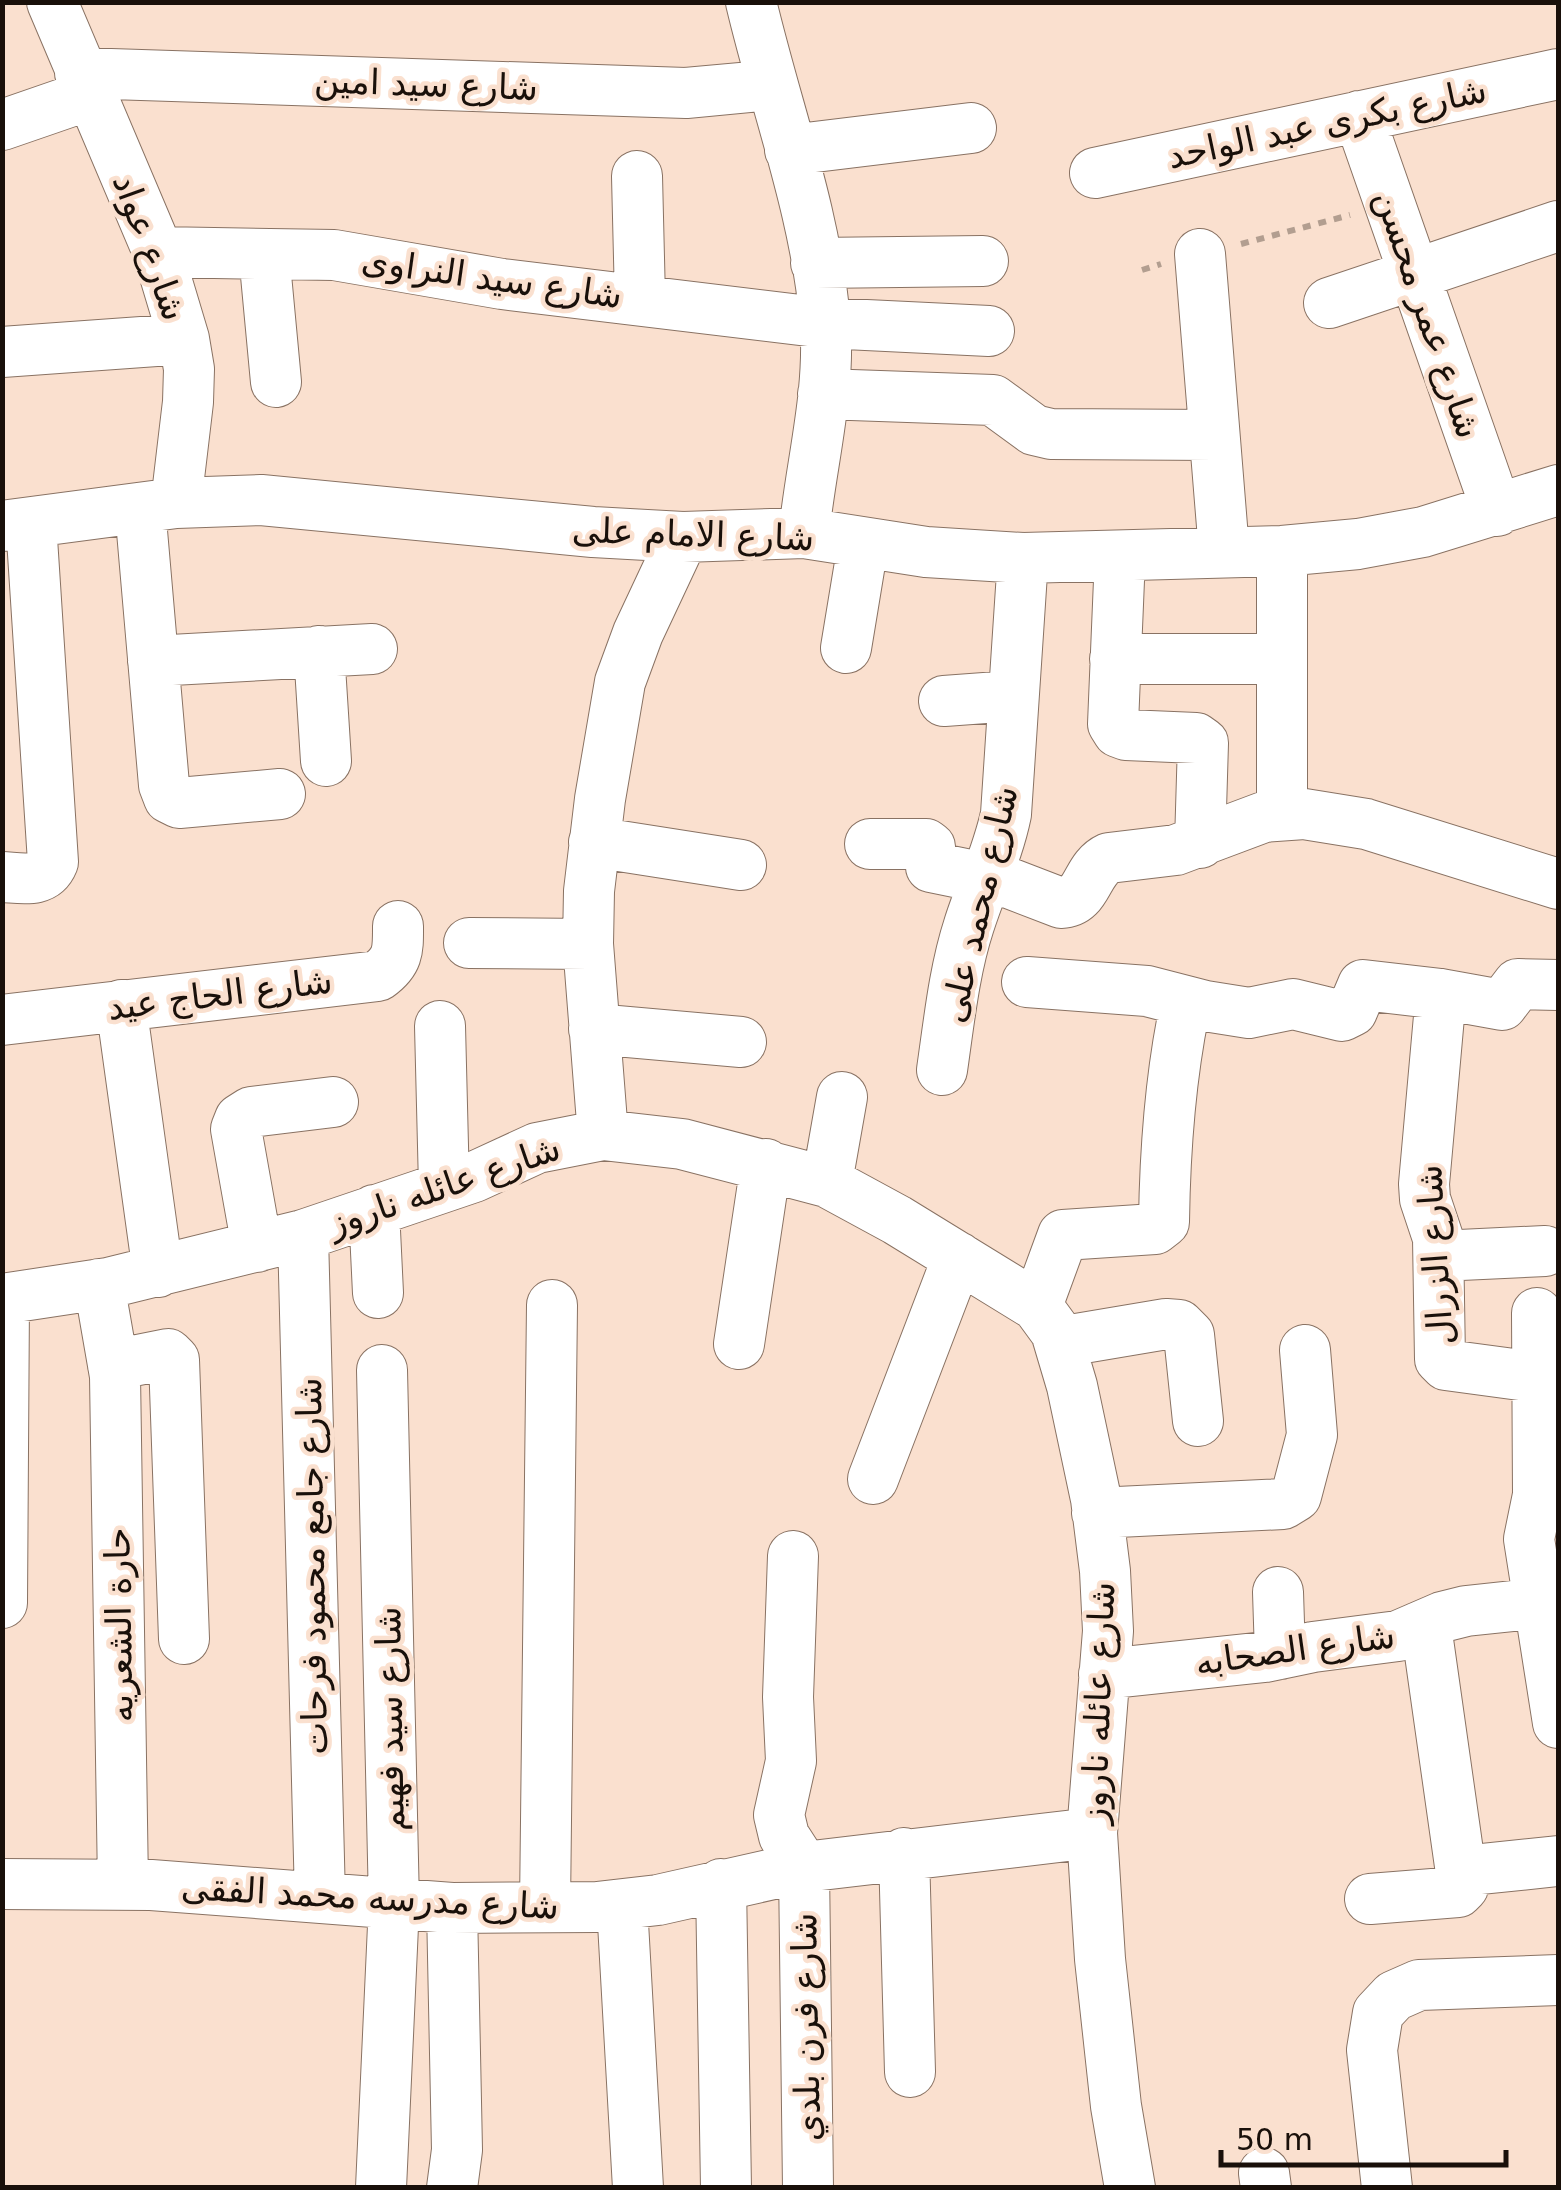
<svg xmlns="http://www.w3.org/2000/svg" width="1561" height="2190" font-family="'DejaVu Sans','Noto Naskh Arabic',sans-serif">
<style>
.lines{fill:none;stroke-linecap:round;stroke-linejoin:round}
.minor-casing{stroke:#897263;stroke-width:52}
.path{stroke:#b29e90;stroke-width:6;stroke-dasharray:8 8;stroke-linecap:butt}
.minor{stroke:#fff;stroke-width:50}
.labels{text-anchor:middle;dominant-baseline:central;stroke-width:9;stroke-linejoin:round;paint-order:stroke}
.street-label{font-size:35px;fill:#19100a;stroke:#fae0cf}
</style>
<rect width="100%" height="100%" fill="#fae0cf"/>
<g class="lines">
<!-- minor casing -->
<g class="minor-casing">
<path id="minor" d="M52,2L158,252L184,339L189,369L188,402L176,503
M751,2C776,108 816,213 825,321C831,392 811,463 804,533
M80,73L686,93L772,85
M1359,116L1497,511
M2,125L89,95
M790,150L971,128
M1095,173L1558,74
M637,176L640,299
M158,252L334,255L502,284L825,323L989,331
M264,254L276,382
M1200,254L1224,551
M816,263L983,261
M1329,303L1558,226
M2,352L184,339
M823,394L993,400L1034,430L1051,434L1214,435
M140,508L164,785L169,798L179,803L280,794
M2,526L176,503L261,500L593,532L683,537L804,533L926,552L1023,558L1282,551L1358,544L1423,532L1558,490
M1120,556L1113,724L1118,732L1126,735L1196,738L1203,743L1200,843
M846,648L863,545
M319,651L326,761
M1115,659H1282
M153,661L372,649
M944,701L1012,696
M1282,814V551
M594,842L741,865
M870,844H926L930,847L931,867L1009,883L1061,903C1089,902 1085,869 1109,858L1176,850L1264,817L1304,814L1366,824L1558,884
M2,877C22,878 44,884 53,862L31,523
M469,943L588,944
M1027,982L1147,991L1205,1006L1249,1013L1293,1004L1342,1016L1352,1011L1363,985L1441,994L1502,1005L1518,984L1558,985
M1441,994L1424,1184L1425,1199L1438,1238L1440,1359L1446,1365L1536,1377
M121,1005L158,1272
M2,1020L378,976C399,961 398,950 398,926
M440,1026L444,1186
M594,1029L741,1042
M942,1070C949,1022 954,971 969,925C981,887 998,853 1006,814L1023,558
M603,1135L588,944L589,891L600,799L620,682L638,633L683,537
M827,1182L842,1097
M374,1210L378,1293
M303,1235L320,1898
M257,1247L236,1129L240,1119L251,1112L333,1102
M1439,1256L1545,1251
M99,1284L115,1376L123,1885
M2,1299L108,1283L303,1235L474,1177L537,1148L603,1135L682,1144L827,1182L897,1220L1037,1306L1056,1332L1072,1386L1096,1499L1105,1571L1108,1631L1092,1833L1100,1959L1116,2106L1130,2188
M1037,1306L1063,1235L1155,1229L1164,1222C1165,1147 1170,1076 1186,1002
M1537,1313L1538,1495L1529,1539L1558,1723
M1059,1342L1166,1324L1179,1325L1189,1335L1198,1421
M739,1344L766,1164
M113,1365L168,1354L174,1360L184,1639
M873,1479L958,1257
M1097,1513L1283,1504L1296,1496L1312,1435L1305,1350
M793,1556L788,1697L791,1761L779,1815L784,1836L804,1867L808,2188
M1278,1592L1280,1654
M2,1603L4,1299
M1104,1674L1265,1657L1313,1647L1398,1636L1442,1617L1466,1611L1541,1603
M904,1853L910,2072
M1462,1871L1558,1861
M2,1884L151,1885L452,1908L597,1907L658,1900L804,1867L1092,1833
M721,1884L726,2188
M1370,1899L1458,1892L1463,1887L1426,1626
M622,1905L638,2188
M545,1907L552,1305
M452,1908L457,2150L452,2188
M1264,2173L1266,2188
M381,2188L394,1904L382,1370
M1387,2188L1372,2050L1378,2013L1394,1996L1419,1985L1558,1980"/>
</g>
<!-- path -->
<path class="path" d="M1241,244L1350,215
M1142,270L1161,264"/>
<!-- minor -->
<use href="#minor" class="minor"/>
</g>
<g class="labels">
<!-- street labels -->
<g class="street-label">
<text transform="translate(426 84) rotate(2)">شارع سيد امين</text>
<text transform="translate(1327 123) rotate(-12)">شارع بكرى عبد الواحد</text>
<text transform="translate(150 247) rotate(70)">شارع عواد</text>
<text transform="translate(492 278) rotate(8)">شارع سيد النراوى</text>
<text transform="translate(1428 314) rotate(71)">شارع عمر محسن</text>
<text transform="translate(693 534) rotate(2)">شارع الامام على</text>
<text transform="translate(979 904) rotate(-77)">شارع محمد على</text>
<text transform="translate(220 994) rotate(-7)">شارع الحاج عيد</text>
<text transform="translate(444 1186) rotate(-19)">شارع عائله ناروز</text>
<text transform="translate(1435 1255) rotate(-94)">شارع الزرال</text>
<text transform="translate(312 1566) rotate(-91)">شارع جامع محمود فرحات</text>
<text transform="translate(119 1625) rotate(-91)">حارة الشعريه</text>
<text transform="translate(1295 1649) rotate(-8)">شارع الصحابه</text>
<text transform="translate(1098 1703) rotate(-88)">شارع عائله ناروز</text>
<text transform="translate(390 1719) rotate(-91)">شارع سيد فهيم</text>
<text transform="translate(370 1897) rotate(3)">شارع مدرسه محمد الفقى</text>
<text transform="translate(806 2027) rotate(-91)">شارع فرن بلدي</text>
</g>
</g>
<!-- border -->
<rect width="1561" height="2190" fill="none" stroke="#19100a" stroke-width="10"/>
<!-- scale -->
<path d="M1221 2150v15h285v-15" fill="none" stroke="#19100a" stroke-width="5"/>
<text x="1236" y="2150" font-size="30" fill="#19100a" stroke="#fae0cf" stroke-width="8" paint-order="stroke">50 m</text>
</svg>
